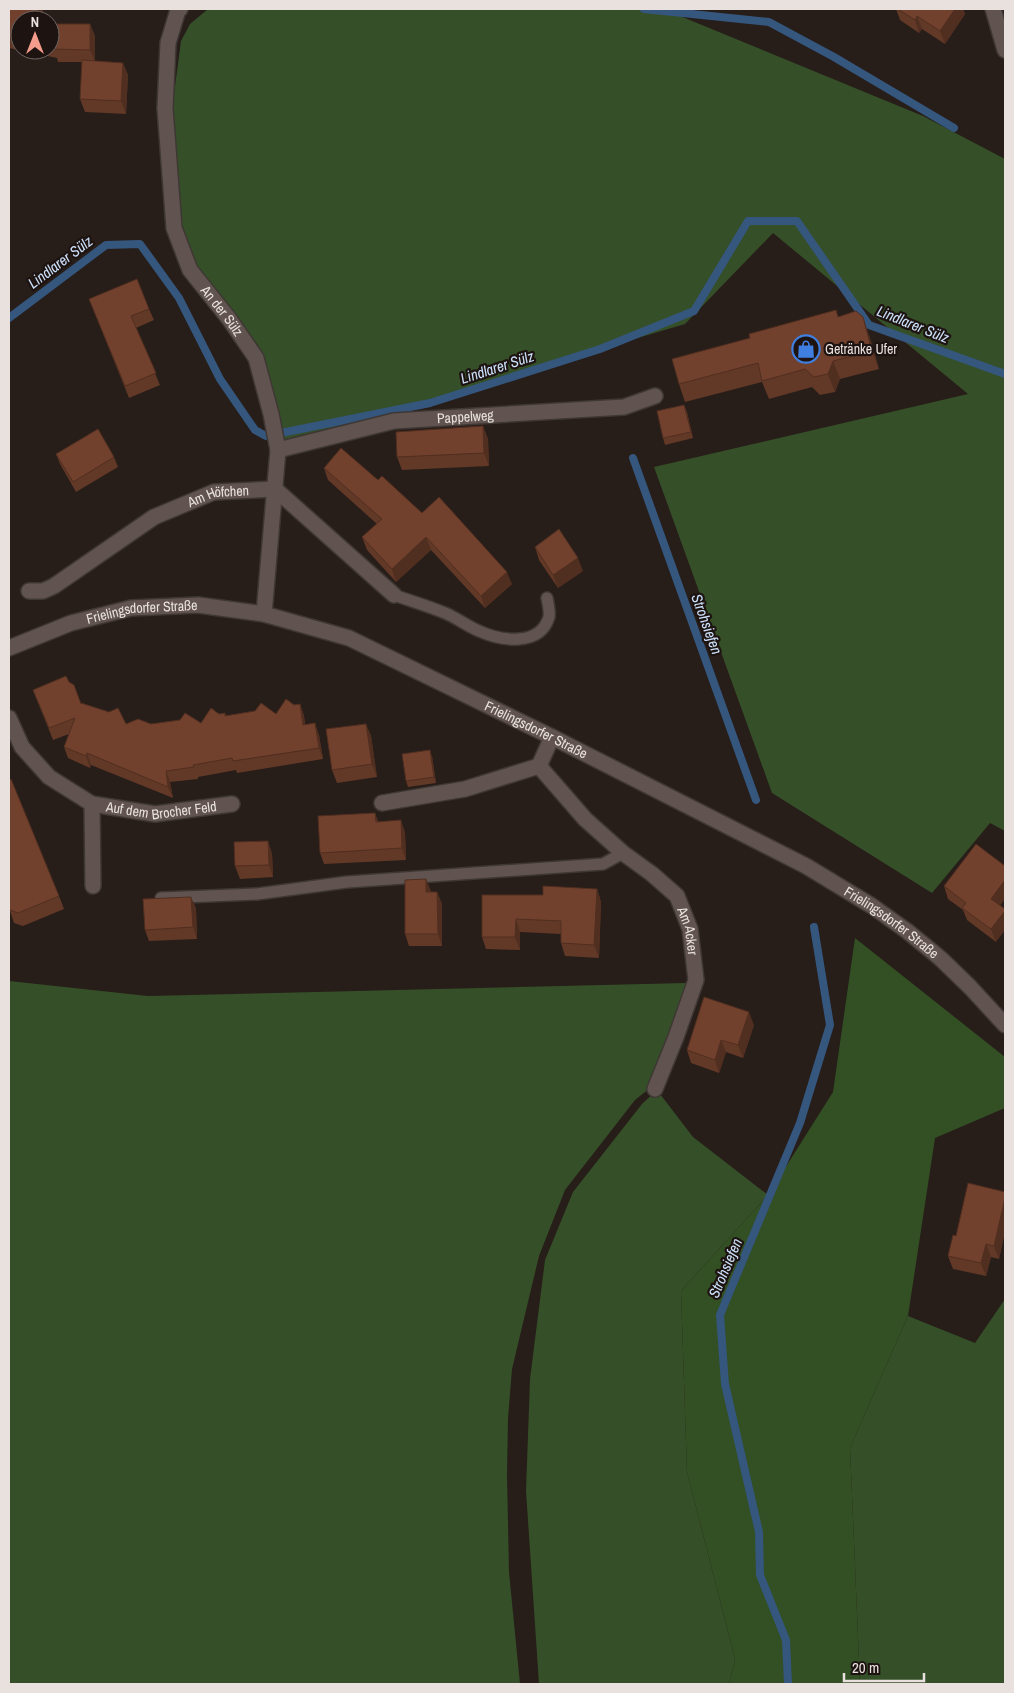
<svg xmlns="http://www.w3.org/2000/svg" width="1014" height="1693" font-family="'Archivo Narrow',sans-serif">
<style>
.green{fill:#354f28}
.forest{fill:#334f24}
.lines{fill:none;stroke-linecap:round;stroke-linejoin:round}
.stream{stroke:#35567d;stroke-width:8}
.lane-casing{stroke:#3f3734;stroke-width:14}
.street-casing{stroke:#3f3734;stroke-width:18}
.secondary-casing{stroke:#3f3734;stroke-width:18}
.lane{stroke:#615450;stroke-width:11}
.street{stroke:#615450;stroke-width:15}
.secondary{stroke:#615450;stroke-width:15}
.wall{fill:#623827}
.shaded-wall{fill:#502e20}
.building{fill:#72412d;stroke:#502e20}
.labels{text-anchor:middle;dominant-baseline:central;stroke-width:4.5;stroke-linejoin:round;paint-order:stroke}
.street-label{font-size:14px;fill:#e9e1de;stroke:#1d1310}
.poi-label{font-size:14px;fill:#e9e1de;stroke:#1d1310;text-anchor:start}
.water-label{font-size:15px;font-style:italic;fill:#cce1fb;stroke:#1d1310}
</style>
<rect width="100%" height="100%" fill="#271d19"/>
<!-- green -->
<path class="green" d="M208,9H663L923,116L1005,159V831L990,823L932,893L772,793L654,467L968,394L773,233L685,324L285,442L258,345L196,267L179,228L172,109L181,41L190,24Z
M9,981L148,996L686,983L671,1036L650,1088L635,1100L565,1190L539,1256L512,1369L508,1418L507,1475L509,1572L520,1684H9Z
M657,1090L693,1137L768,1195L681,1291L687,1472L735,1659L729,1684H539L526,1491L530,1379L545,1260L573,1192L642,1104Z
M1005,1299V1684H860L850,1448L908,1316L975,1343Z"/>
<!-- forest -->
<path class="forest" d="M855,938L1005,1057V1108L935,1138L908,1316L850,1448L860,1684H729L735,1659L687,1472L681,1291L768,1195L833,1092Z"/>
<g class="lines">
<!-- stream -->
<path class="stream" d="M644,9L769,22L834,57L954,128
M9,318L106,245L140,244L179,298L220,379L255,430L266,436L430,403L600,349L694,311L748,221H797L869,325L1005,374
M633,458L756,800
M788,1684L786,1640L760,1575L759,1532L725,1384L720,1315L800,1123L830,1025L814,927"/>
<!-- lane casing -->
<g class="lane-casing">
<path id="lane" d="M394,595C411,601 428,606 445,613C457,618 467,626 479,631C501,641 540,647 549,617C550,611 548,603 547,598
M161,898L257,894L347,882L603,864L623,853"/>
</g>
<!-- street casing -->
<g class="street-casing">
<g id="street">
<path id="s1" d="M180,9L178,10L168,43L165,108L174,228L190,270L230,320L256,358L271,414L278,450L264,614"/>
<path d="M993,9L1005,50"/>
<path id="s2" d="M278,450L394,421L624,407L655,396"/>
<path id="s3" d="M29,591H43L54,586L154,517L214,492L275,489L394,595"/>
<path d="M9,718L22,747L49,777L92,804L93,886"/>
<path id="s4" d="M552,737L539,766L585,819L623,853L652,874L677,896L690,929L696,980L676,1037L655,1089"/>
<path d="M382,803L465,789L539,766"/>
<path id="s5" d="M92,804L155,814L232,804"/>
</g>
</g>
<!-- secondary casing -->
<g class="secondary-casing">
<g id="secondary">
<path id="s6" d="M9,648L71,623L131,608L198,605L264,614L349,638L552,737L806,866L872,906L907,931L940,958L970,987L1005,1025"/>
</g>
</g>
<!-- lane -->
<use href="#lane" class="lane"/>
<!-- street -->
<use href="#street" class="street"/>
<!-- secondary -->
<use href="#secondary" class="secondary"/>
</g>
<!-- wall -->
<path class="wall" d="M9,9H42L44,15L20,20V50H50V24H90L95,36V61L123,63L128,75L126,114L85,112L80,99L82,62H58L57,58L9,48Z
M896,9H963L965,14L945,44L922,29L919,33L900,20Z
M89,299L149,309L154,320L136,328L160,385L129,398Z
M838,316L869,335L879,369L840,379L835,392L820,395L812,387L769,399L762,382L685,402L679,384Z
M684,405L687,412L693,438L665,445L663,438Z
M483,426L488,439L489,466L402,470L397,457Z
M56,454L114,457L118,467L76,492L60,464Z
M324,468L378,480L422,513L512,584L485,608L431,550L396,582L367,550L362,537L377,524L328,480Z
M535,547L583,571L558,588L539,560Z
M69,682L81,703L126,724L201,723L219,714L226,715L276,714L294,705L300,704L304,716L305,725L319,735L323,759L237,773L236,770L198,777V779L170,782L173,798L91,765L90,768L68,758L64,747L69,734L53,740L33,690Z
M366,724L371,736L377,777L337,783L332,770Z
M432,756L436,783L408,787L406,781Z
M9,780L59,896L64,909L23,926L14,923L9,908Z
M375,813L378,822L405,832L406,860L324,864L320,853Z
M268,841L272,854L273,877L240,879L235,866Z
M944,886L1000,905L996,942L967,920L963,910L948,899Z
M597,889L601,902L599,958L565,956L561,943V934L520,932V950L486,949L482,937L543,895Z
M431,892H437L442,904V946H409L405,934Z
M196,908L197,939L149,941L145,930Z
M754,1025L743,1058L726,1052L719,1073L691,1063L687,1050Z
M1005,1192V1231L999,1259L991,1257L986,1276L953,1269L948,1256L956,1236Z"/>
<!-- shaded-wall -->
<path class="shaded-wall" d="M38,9H42L44,15L43,20H36Z
M955,9H963L965,14L945,44L940,31Z
M917,16L922,29L919,33L915,20Z
M90,24L95,36V62L90,50Z
M123,63L128,75L126,114L121,101Z
M863,317L869,335L879,369L872,351Z
M833,361L840,379L835,392L828,374Z
M684,405L687,412L693,438L691,432Z
M483,426L488,439L489,466L484,453Z
M426,537L431,550L396,582L392,569Z
M578,558L583,571L558,588L553,575Z
M507,572L512,584L485,608L481,596Z
M300,704L304,716L307,737L303,725Z
M315,723L319,735L323,759L319,748Z
M366,724L371,736L377,777L372,764Z
M430,750L432,756L436,783L434,777Z
M87,753L91,765L90,768L86,756Z
M166,771L170,782L173,798L168,787Z
M401,820L405,832L406,860L402,848Z
M268,841L272,854L273,877L269,865Z
M426,879L431,891V904L426,892Z
M1005,880V899L996,911L991,899Z
M597,889L601,902L599,958L594,945Z
M437,892L442,904V946L438,934Z
M191,897L196,908L197,939L193,927Z
M1005,911V930L996,942L991,929Z
M516,919L520,932V950L515,937Z
M749,1012L754,1025L743,1058L738,1045Z
M721,1040L726,1052L719,1073L715,1060Z
M1005,1198V1231L999,1259L994,1246Z
M986,1244L991,1257L986,1276L981,1263Z"/>
<!-- building -->
<path class="building" d="M9,9H38L36,20H20V39L9,37Z
M898,9H955L940,31L917,16L915,20Z
M50,24H90V50L54,49V46L50,45Z
M82,60L123,63L121,101L80,99Z
M137,279L149,309L131,316L156,373L125,386L89,299Z
M836,310L838,317L856,311L863,317L872,351L833,361L828,374L814,377L805,369L762,381L758,363L679,384L672,359L750,338L749,334Z
M684,405L691,432L663,438L657,411Z
M483,426L484,453L397,457L396,432Z
M98,429L114,457L73,482L56,454Z
M341,448L378,480L382,476L422,513L439,497L507,572L481,596L426,537L392,569L362,537L382,519L324,468Z
M559,529L578,558L553,575L535,547Z
M66,676L69,682L74,685L81,704V703L109,712L118,708L126,724L138,719L151,724L180,720L185,713L201,723L211,708L219,714L225,713V716L255,711L261,703L276,714L286,699L294,705L300,704L303,725L315,723L319,748L233,761L232,758L193,765L194,767L166,771L168,787L87,753L86,756L64,747L75,718L49,728L33,690Z
M366,724L372,764L332,770L326,729Z
M430,750L434,777L406,781L402,754Z
M11,779L59,896L18,913L10,910L9,907V780Z
M375,813L376,822L401,820L402,848L320,853L318,816Z
M268,841L269,865L235,866L234,842Z
M976,844L1005,866V880L991,899L1005,909V911L991,929L962,908L966,903L944,886Z
M426,879V892H437L438,934H405V880Z
M543,886L597,889L594,945L561,943V921L516,919L515,937H482V895H543Z
M191,897L193,927L145,930L143,899Z
M704,997L749,1012L738,1045L721,1040L715,1060L687,1050Z
M968,1183L1005,1192V1198L994,1246L986,1244L981,1263L948,1256L953,1235L956,1236Z"/>
<!-- icons -->
<defs>
<g id="shop-ring" transform="scale(1.4375)"><circle r="9.5" fill="#1d1310" stroke="#3f7fe0" stroke-width="1.5"/><path d="M-5-2.5h2.3a2.7 3.5 0 0 1 5.4 0H5L5.5 6h-11ZM-1.5-2.5h3a1.5 2.3 0 0 0-3 0Z" fill="#3f7fe0"/></g>
</defs>
<g fill-rule="evenodd">
<use href="#shop-ring" x="806" y="349"/>
</g>
<g class="labels">
<!-- street labels -->
<g class="street-label">
<text stroke="none"><textPath href="#s1" startOffset="319">An der Sülz</textPath></text>
<text stroke="none"><textPath href="#s2" startOffset="191">Pappelweg</textPath></text>
<text stroke="none"><textPath href="#s3" startOffset="216">Am Höfchen</textPath></text>
<text stroke="none"><textPath href="#s6" startOffset="139">Frielingsdorfer Straße</textPath></text>
<text stroke="none"><textPath href="#s6" startOffset="559">Frielingsdorfer Straße</textPath></text>
<text stroke="none"><textPath href="#s5" startOffset="70">Auf dem Brocher Feld</textPath></text>
<text stroke="none"><textPath href="#s6" startOffset="964">Frielingsdorfer Straße</textPath></text>
<text stroke="none"><textPath href="#s4" startOffset="259">Am Acker</textPath></text>
</g>
<!-- poi labels -->
<g class="poi-label">
<text x="825" y="349">Getränke Ufer</text>
</g>
<!-- water labels -->
<g class="water-label">
<text transform="translate(60 262) rotate(-37)">Lindlarer Sülz</text>
<text transform="translate(913 324) rotate(22)">Lindlarer Sülz</text>
<text transform="translate(497 367) rotate(-18)">Lindlarer Sülz</text>
<text transform="translate(707 624) rotate(70)">Strohsiefen</text>
<text transform="translate(725 1268) rotate(-67)">Strohsiefen</text>
</g>
</g>
<!-- border -->
<rect width="1014" height="1693" fill="none" stroke="#e9e1de" stroke-width="20"/>
<!-- north arrow -->
<g transform="translate(35 35)"><circle r="24" fill="#1d1310" stroke="#6f6562"/>
<path d="M0-4L9 19L0 12L-9 19Z" fill="#f49d8c"/>
<text y="-8" font-size="14" font-weight="bold" text-anchor="middle" fill="#e9e1de">N</text>
</g>
<!-- scale -->
<path d="M844 1673v8h80v-8" fill="none" stroke="#e9e1de" stroke-width="2.5"/>
<text x="852" y="1673" font-size="15" fill="#e9e1de" stroke="#1d1310" stroke-width="4" paint-order="stroke">20 m</text>
</svg>
